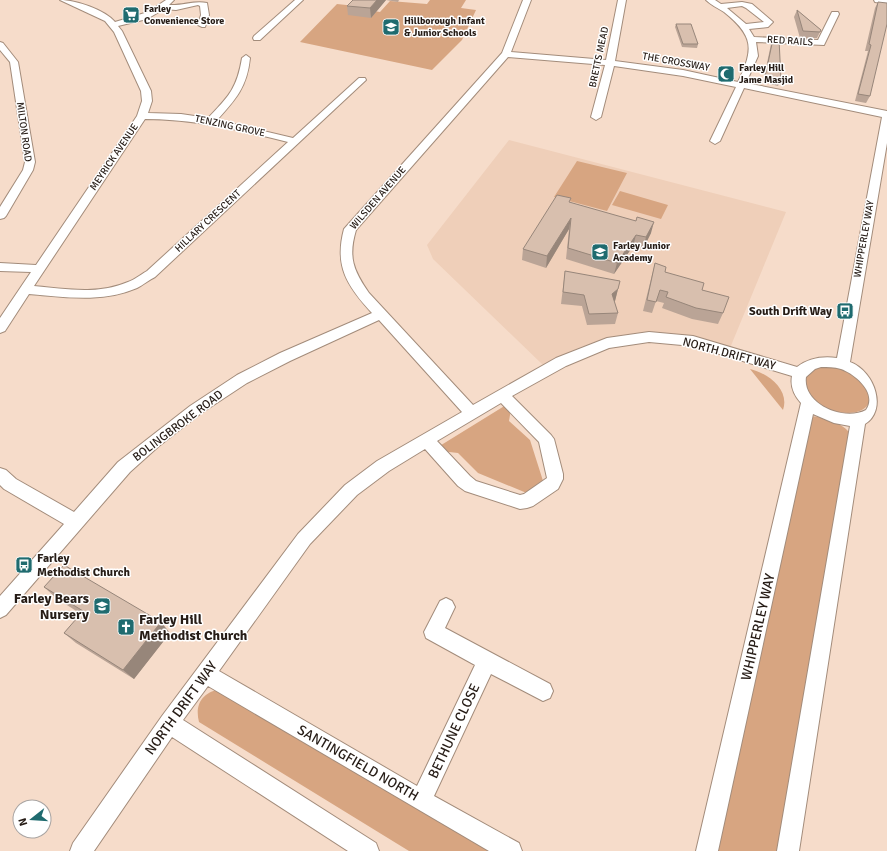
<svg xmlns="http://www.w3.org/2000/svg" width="887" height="851" font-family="Signika,sans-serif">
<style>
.built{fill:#efcfb9}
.green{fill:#d7a581}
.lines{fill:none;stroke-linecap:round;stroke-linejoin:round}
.minor-casing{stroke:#a38c7b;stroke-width:2}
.secondary-casing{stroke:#a38c7b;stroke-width:2}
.minor{fill:#fff;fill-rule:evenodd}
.secondary{fill:#fff;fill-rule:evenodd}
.wall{fill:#baa496}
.shaded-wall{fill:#97867a}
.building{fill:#d8bfae;stroke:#97867a}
.labels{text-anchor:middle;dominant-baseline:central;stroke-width:3;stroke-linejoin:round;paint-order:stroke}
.far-poi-label{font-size:10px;font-weight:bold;fill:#261c16;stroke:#fff;text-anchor:start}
.far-street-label{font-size:10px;fill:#261c16;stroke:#fff}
.poi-label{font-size:12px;font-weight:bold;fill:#261c16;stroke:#fff;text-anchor:end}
.street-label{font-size:12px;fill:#261c16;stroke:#fff}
.near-poi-label{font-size:14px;font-weight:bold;fill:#261c16;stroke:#fff;text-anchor:end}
.near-street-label{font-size:14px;fill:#261c16;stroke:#fff}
</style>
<rect width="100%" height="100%" fill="#f6dcca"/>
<!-- built -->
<path class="built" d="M509,140L786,212L730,348L659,333L616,337L581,347L543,365L433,259L427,245Z"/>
<!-- green -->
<path class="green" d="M430,0H466L461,8L476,10L462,40L432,70L300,42L337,4L356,6L355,8L380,12L390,1L427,4Z
M577,161L627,173L607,211L554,197Z
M620,191L668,205L661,219L612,205Z
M819,364C827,366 836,366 843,368C856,372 880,394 866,407C851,421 814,408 805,392C803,388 803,379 803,374Z
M750,369C768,373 790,390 783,410Z
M506,405L511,409L509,421L530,440L544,484L529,494L478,473L458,453L441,451L438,447Z
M810,416C823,417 844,423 850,434L779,851H714Z
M222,689L496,851H409L199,722C194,703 204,691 222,689Z"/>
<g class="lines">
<!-- minor casing -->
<g class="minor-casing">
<path id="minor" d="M60,0C76,0 105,10 115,22L148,12L166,0H174L169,5C183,6 194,0 207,3L209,15L205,27H202L198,25L201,15L200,6L198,5L176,10L164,9L147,19L118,26L122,31L151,91L152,101L148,113L181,114L208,118C228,97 237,89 242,58L246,55L250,58C247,87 236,99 217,120L293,138L359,78H365L366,80L155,277C149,280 143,285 137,288C102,303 65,297 29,294L5,331L0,333V318L31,272L0,271V263L36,265L137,116L142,101L141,91L114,32L105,21ZM145,119C194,119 241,130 288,142L147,271C140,275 134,280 128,282C98,295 65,289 34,286Z
M295,0H303L260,40H254L253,38L254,36Z
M523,0H531L511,52L606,60L618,0H626L615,61L683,70L738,82C754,49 754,36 724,12C718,8 711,5 706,0H715L721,4L742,2L752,4L773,22L768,27L749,29L754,37L818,40L832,12H838L839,14L824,45L756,42L758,56L746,83L887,111V143L850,362C876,372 887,411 865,424L799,851H777L850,426L834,423L813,414L718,851H696L801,403C794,395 790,386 792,376L693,346L649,342L609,348L566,366L512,396L551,435L554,439L563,474V479L558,489L533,506L527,508L520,509L465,491L458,486L425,449L389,471L357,495L310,544L219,671L417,786L475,665L426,638L424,632L440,601L446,598L452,601L455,607L445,628L550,684L553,691L550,698L543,701L491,674L434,796L519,843L522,851H489L208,686L183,720L376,843L379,851H348L172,737L94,851H70L73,843L162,716L298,534L345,485L377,461L462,412L379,320L290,361L247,383L200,414L159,446L130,472L6,615L0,618V596L64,524L4,489L0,485V468L6,470L16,479L74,512L118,462L190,406L237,375L280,353L372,313C347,286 334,266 344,229L502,53ZM742,6L746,8L764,22L746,24L727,8ZM508,57L605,65L591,117L596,120L601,117L614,66L683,76L736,87L710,141L715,144L720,141L744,88L882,117L837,358C823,356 809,358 797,367L693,336L649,332L607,338L556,358L473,405L369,293C353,270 348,257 356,230ZM821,367C828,367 834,367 841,369C855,374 878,393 866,410C844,422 802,404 806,377L815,369ZM501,403L539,442L547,478L524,494L520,495L476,481L470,476L437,441Z
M0,42L3,43L18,62L35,162L33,170L6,216L4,218L0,219V207L23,170L25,162L10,62L0,50Z"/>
</g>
<!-- secondary casing -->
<g class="secondary-casing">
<path id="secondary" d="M874,0H887V4L875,2Z"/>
</g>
<!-- minor -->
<use href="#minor" class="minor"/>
<!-- secondary -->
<use href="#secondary" class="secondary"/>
</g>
<!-- wall -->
<path class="wall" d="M353,0H399L398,2L386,0L371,18L348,15L347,6Z
M878,2L870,96L866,103L855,101L868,51H865L875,8Z
M797,10L821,30L817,38H800L794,17Z
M676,24L698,44L697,48L682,47L675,27Z
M773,39L781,80L778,86L763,82L771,44Z
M570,202L651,233L643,249L633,246L614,274L566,259L569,229L546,268L522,260L523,249Z
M655,263L665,272L702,290L723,313L718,324L692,319L662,308L664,303L656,301L652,313L643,311Z
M565,271L618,289L615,301H614L618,313L615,324L587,325L582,306L561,304Z
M44,587L170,633L134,679L76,643L64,633L81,614L56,598Z"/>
<!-- shaded-wall -->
<path class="shaded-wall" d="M377,0H386L371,18L370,8Z
M571,218L569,229L546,268L547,256Z
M654,222L651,233L643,249L646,237Z
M636,235L633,246L614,274L617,263Z
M618,289L615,301L609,305L612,294Z
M161,622L170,633L134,679L123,670Z"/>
<!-- building -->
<path class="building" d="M353,0H377L370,8L347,6Z
M878,2L887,3V24L870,96L858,94L871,45L869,44Z
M797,10L821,30L820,32L803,31Z
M676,24H691L698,44H683Z
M773,39H779L781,80L765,77Z
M557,195L571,198L569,202L636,221L637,217L654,222L646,237L636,235L617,263L568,248L571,218L547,256L523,249Z
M655,263L666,267L665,272L704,283L702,290L729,297L723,313L696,308L666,297L668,292L660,290L656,302L647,300Z
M565,271L620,281L618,289L612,294L618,313L589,314L584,295L563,292Z
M64,565L161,622L123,670L64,633L83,611L44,587Z"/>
<!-- icons -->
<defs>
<g id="supermarket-square" transform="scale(0.9)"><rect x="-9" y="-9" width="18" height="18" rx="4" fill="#1f6b6f" stroke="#fff"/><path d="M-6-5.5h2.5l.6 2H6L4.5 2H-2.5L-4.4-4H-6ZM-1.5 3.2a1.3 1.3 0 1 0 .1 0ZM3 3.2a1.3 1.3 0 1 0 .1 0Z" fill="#fff"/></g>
<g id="school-square" transform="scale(0.9)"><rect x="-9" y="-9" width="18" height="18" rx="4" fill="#1f6b6f" stroke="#fff"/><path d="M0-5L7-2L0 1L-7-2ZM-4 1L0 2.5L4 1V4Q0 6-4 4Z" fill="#fff"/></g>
<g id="mosque-square" transform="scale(0.9)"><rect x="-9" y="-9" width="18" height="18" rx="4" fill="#1f6b6f" stroke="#fff"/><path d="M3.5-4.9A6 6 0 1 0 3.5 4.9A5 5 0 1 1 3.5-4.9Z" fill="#fff"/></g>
<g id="bus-square" transform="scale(0.9)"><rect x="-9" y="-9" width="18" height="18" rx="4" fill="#1f6b6f" stroke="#fff"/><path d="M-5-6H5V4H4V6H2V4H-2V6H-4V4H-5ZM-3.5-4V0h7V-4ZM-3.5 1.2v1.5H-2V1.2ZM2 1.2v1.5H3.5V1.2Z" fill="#fff"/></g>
<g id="church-square" transform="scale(0.9)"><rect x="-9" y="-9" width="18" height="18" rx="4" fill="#1f6b6f" stroke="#fff"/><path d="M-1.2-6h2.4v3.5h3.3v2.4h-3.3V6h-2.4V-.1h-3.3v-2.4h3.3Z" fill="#fff"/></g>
</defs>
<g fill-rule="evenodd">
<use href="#supermarket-square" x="131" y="15"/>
<use href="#school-square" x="391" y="27"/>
<use href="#mosque-square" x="726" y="74"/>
<use href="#school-square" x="600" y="252"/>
<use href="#bus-square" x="845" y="311"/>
<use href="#bus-square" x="24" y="565"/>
<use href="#school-square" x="102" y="606"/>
<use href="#church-square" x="126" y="627"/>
</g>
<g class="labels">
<!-- far-poi labels -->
<g class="far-poi-label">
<text x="144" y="9">Farley<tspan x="144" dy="12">Convenience Store</tspan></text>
<text x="404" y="21">Hillborough Infant<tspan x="404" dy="12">&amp; Junior Schools</tspan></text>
<text x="739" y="68">Farley Hill<tspan x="739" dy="12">Jame Masjid</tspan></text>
<text x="613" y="246">Farley Junior<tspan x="613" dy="12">Academy</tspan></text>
</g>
<!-- far-street labels -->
<g class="far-street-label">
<text transform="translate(790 41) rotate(4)">RED RAILS</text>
<text transform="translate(599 57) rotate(-78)">BRETTS MEAD</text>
<text transform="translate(676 62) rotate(10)">THE CROSSWAY</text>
<text transform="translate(230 126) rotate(12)">TENZING GROVE</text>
<text transform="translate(24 132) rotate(82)">MILTON ROAD</text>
<text transform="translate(114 157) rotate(-56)">MEYRICK AVENUE</text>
<text transform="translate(378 198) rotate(-49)">WILSDEN AVENUE</text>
<text transform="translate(208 221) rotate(-43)">HILLARY CRESCENT</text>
<text transform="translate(864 239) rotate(-80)">WHIPPERLEY WAY</text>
</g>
<!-- poi labels -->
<g class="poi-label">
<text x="832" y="311">South Drift Way</text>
<text x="37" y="558" text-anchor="start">Farley<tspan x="37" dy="14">Methodist Church</tspan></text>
</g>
<!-- street labels -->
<g class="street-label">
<text transform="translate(729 354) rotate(15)">NORTH DRIFT WAY</text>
<text transform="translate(178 426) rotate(-37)">BOLINGBROKE ROAD</text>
</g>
<!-- near-poi labels -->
<g class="near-poi-label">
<text x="89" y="598">Farley Bears<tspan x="89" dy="16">Nursery</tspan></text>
<text x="139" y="619" text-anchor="start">Farley Hill<tspan x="139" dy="16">Methodist Church</tspan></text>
</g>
<!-- near-street labels -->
<g class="near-street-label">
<text transform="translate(758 627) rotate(-77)">WHIPPERLEY WAY</text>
<text transform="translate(181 708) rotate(-54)">NORTH DRIFT WAY</text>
<text transform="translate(454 731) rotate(-65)">BETHUNE CLOSE</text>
<text transform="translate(358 763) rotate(30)">SANTINGFIELD NORTH</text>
</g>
</g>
<!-- north arrow -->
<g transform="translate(32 819) rotate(253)"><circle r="19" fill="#ffffff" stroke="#a8a4a2"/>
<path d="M0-3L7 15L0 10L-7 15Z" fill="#1f6b6f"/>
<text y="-6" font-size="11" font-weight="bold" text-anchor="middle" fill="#261c16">N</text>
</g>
</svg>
